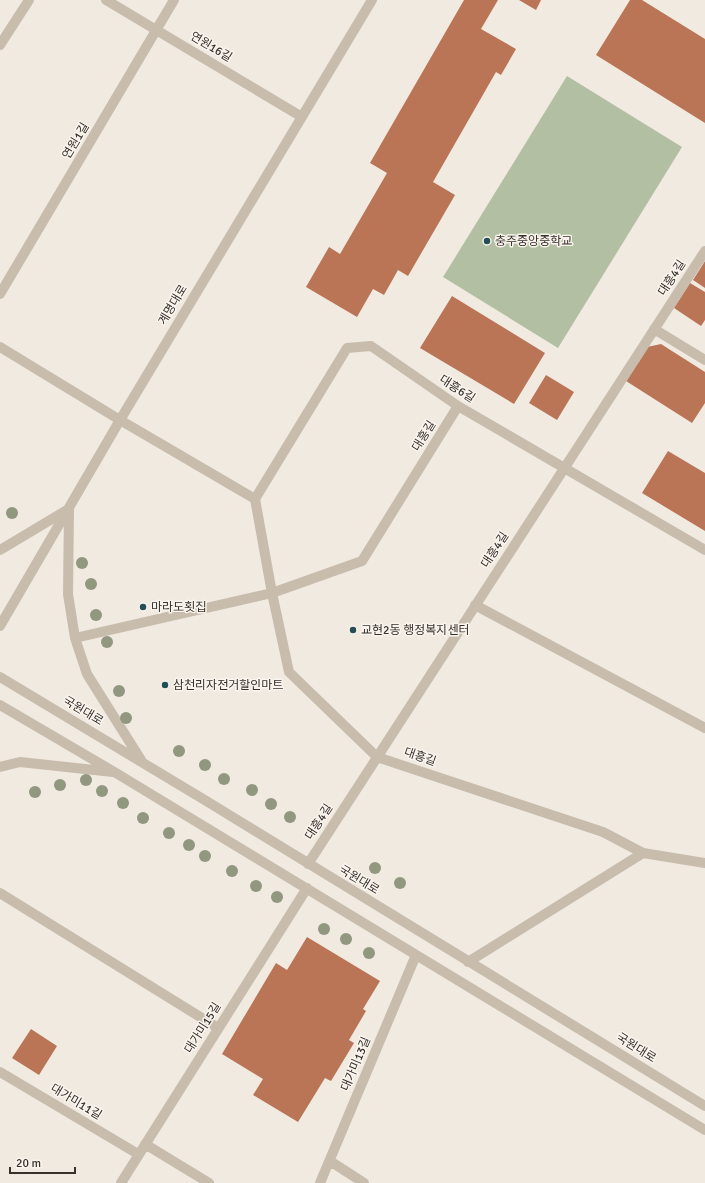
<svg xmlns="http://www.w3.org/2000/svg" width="705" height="1183" font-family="Signika,'Noto Sans KR',sans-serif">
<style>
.green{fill:#b3bfa2}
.building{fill:#ba7556}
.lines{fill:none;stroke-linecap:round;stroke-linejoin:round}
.minor{stroke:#c8bcad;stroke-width:10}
.tree{fill:#929780}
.poi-dot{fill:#254e55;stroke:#f9f4ed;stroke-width:1.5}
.labels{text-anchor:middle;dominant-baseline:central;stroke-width:3;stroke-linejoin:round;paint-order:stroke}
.street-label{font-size:12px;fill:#37302b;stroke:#f9f4ed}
.poi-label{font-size:12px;fill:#37302b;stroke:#f9f4ed;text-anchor:start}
</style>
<rect width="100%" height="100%" fill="#f1eae1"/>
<!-- green -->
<path class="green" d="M567,76L682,147L558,348L443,277Z"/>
<!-- building -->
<path class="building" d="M464,0H498L481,29L516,49L501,75L496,72L433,182L455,195L408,276L398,270L384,295L373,289L357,317L306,287L329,247L340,254L387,173L370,163Z
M519,0H541L536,10Z
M630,0H642L705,39V123L596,55Z
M705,261V288L693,280Z
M690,283L705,292V320L701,326L674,308Z
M452,296L545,353L514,404L420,348Z
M661,344L705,372V403L692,423L626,381L647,347Z
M546,375L574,392L557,420L529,403Z
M668,451L705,473V531L642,493Z
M307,937L380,981L363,1009L366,1011L349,1040L354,1043L331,1081L325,1078L298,1122L253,1095L263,1079L222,1054L276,963L287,970Z
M31,1029L57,1046L39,1075L12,1058Z"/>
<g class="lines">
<!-- minor -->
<path class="minor" d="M106,0L302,117
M0,45L29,0
M0,294L174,0
M654,329L705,360
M0,347L120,420L255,499
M255,499L272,593L289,672L377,757L603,832L643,853L705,863
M255,499L347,348L371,346L458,406L705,550
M69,510L68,594L75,638L87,674L141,760
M0,550L67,510
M475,605L705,728
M0,626L120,420L372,0
M75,638L272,593L362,561L458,406
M0,677L208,802L705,1106
M0,705L116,773L705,1130
M0,767L20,762L113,772
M308,864L705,251
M0,893L218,1028
M468,962L643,853
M0,1072L138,1154
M145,1144L209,1183
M330,1161L364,1183
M121,1183L307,888
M320,1183L416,955"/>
</g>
<!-- trees -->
<g class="tree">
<circle cx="12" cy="513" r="6"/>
<circle cx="82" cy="563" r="6"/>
<circle cx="91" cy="584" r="6"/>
<circle cx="96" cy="615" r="6"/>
<circle cx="107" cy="642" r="6"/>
<circle cx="119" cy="691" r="6"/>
<circle cx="126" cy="718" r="6"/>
<circle cx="179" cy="751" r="6"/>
<circle cx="205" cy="765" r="6"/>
<circle cx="224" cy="779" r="6"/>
<circle cx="86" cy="780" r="6"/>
<circle cx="60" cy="785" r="6"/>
<circle cx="252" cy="790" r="6"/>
<circle cx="102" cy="791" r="6"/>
<circle cx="35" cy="792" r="6"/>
<circle cx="123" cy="803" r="6"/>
<circle cx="271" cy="804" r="6"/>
<circle cx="290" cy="817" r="6"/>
<circle cx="143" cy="818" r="6"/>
<circle cx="169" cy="833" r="6"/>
<circle cx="189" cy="845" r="6"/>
<circle cx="205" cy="856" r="6"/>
<circle cx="375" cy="868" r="6"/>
<circle cx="232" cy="871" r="6"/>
<circle cx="400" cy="883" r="6"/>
<circle cx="256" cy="886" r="6"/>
<circle cx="277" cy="897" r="6"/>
<circle cx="324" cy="929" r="6"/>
<circle cx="346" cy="939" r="6"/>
<circle cx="369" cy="953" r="6"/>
</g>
<!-- markers -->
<g class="poi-dot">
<circle cx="487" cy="241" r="4"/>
<circle cx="143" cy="607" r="4"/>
<circle cx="353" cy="630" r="4"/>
<circle cx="165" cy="685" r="4"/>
</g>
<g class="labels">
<!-- street labels -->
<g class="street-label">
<text transform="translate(211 47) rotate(31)">연원16길</text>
<text transform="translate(76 141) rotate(-59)">연원1길</text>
<text transform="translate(672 278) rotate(-57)">대흥4길</text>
<text transform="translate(173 305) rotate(-59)">계명대로</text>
<text transform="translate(457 389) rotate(33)">대흥6길</text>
<text transform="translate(424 436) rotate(-58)">대흥길</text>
<text transform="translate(495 550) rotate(-57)">대흥4길</text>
<text transform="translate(83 711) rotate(31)">국원대로</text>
<text transform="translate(420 757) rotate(19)">대흥길</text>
<text transform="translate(319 822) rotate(-57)">대흥4길</text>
<text transform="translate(359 880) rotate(31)">국원대로</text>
<text transform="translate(203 1028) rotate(-58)">대가미15길</text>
<text transform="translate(636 1048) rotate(32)">국원대로</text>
<text transform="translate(356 1064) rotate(-67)">대가미13길</text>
<text transform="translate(76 1102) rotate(31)">대가미11길</text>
</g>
<!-- poi labels -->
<g class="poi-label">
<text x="495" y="241">충주중앙중학교</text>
<text x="151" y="607">마라도횟집</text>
<text x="361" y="630">교현2동 행정복지센터</text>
<text x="173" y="685">삼천리자전거할인마트</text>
</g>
</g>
<!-- scale -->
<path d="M10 1167v6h65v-6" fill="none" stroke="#37302b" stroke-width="2"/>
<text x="16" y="1167" font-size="12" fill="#37302b" stroke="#f9f4ed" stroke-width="3" paint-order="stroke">20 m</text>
</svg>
